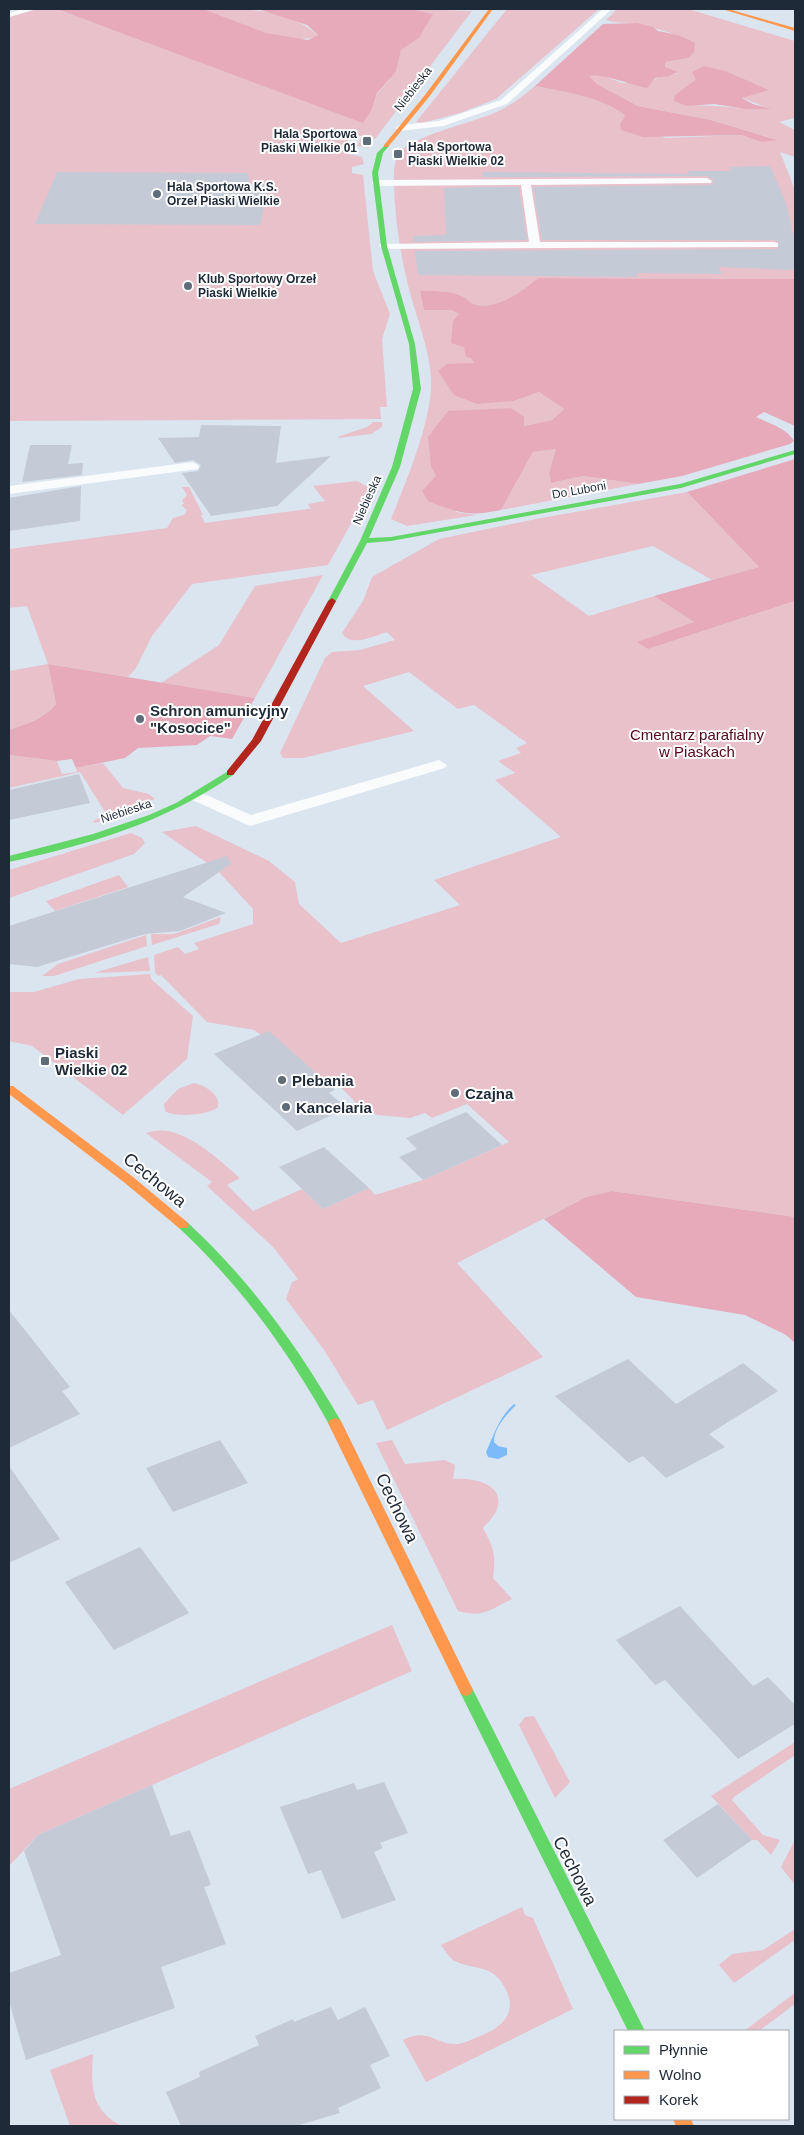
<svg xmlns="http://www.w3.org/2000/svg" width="804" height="2135" font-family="Helvetica,sans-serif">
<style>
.green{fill:#e8c1cb;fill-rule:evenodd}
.forest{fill:#e7aaba}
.water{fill:#7dbaf9}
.building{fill:#c4cbd7}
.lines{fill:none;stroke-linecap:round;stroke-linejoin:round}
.lane{fill:#f9fbfd;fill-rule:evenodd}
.fast{fill:#63d668;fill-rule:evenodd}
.slow{fill:#ff974d;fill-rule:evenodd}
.jam{fill:#b3261e;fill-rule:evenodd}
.poi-dot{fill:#606b78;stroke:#fff;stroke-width:2}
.labels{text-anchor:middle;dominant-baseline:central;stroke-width:4;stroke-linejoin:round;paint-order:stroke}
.far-street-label{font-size:12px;fill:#1e2a38;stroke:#fff}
.far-poi-label{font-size:12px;font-weight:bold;fill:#1e2a38;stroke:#fff;text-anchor:start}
.poi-label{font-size:15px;font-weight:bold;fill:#1e2a38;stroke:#fff;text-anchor:start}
.park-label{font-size:15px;fill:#52051c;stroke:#fff}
.near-street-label{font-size:18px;fill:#1e2a38;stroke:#fff}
</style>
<rect width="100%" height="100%" fill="#dae5f0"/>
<!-- green -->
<path class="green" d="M38,9H57L149,42L372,109L377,94L396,72L401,50L419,38L432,14L410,9L472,11L375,139L364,138L360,143L371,145L369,148L357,146L362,136L353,135L341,149L349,154L362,157L364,164L352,167V173L363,175L373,271L390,314L382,339L387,407H380L381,419L9,421V17Z
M203,9C242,9 288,7 318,36C287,48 234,21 203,9Z
M507,9H599L496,99L460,113L422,123L416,122Z
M617,9H688L795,41V118L779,122L795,130V157L780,152L795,190V279L538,278C523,291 494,313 472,303C468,301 466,297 463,296C449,290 434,291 420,291L424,310H451L459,314L465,347L475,364H447L514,401L539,392L564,409L552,420L523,426L511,408L448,412L436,476L456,512L476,515L407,526L391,519C406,481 433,419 431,378C429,348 418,322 410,293C401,259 395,221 394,185C394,174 393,161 400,152C415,135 472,123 494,113C509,107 522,97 535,86C567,92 598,96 625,115L620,124L666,138L741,135L761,142L775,139L711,120L638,106L597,84L588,76L599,74L622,83H650C657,75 668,77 678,73L665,67L666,62L688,58L678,35C664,32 652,26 638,24C627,22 618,24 606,20ZM696,79L756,84L768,90L741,97L769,109C741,110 715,104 687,106L675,95Z
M373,422H382V427L371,434L338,438L340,436L367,427Z
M556,449L549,473L551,483L583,476L638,484L501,510L533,452Z
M357,481L368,487L363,502L328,565L192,584L152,636L136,668L128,677L48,664L56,704C43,718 28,724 9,730V671L48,664L27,606L9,608V549L167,528L173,518L184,515L187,510L181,505L184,504L182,500L187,495L182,487H189L203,515H201L205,523L315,508H310L308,504L325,501L313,486Z
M687,492L759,567L712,580L653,546L531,575L589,616L654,596L694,622L648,649L795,601V1217L612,1191L586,1197L457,1263L543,1357L387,1430L373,1400L358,1405L324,1350L286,1299L292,1282L298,1279L273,1247L207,1186L212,1182L146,1133C179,1120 218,1159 240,1178L227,1185L253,1211L302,1189L323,1209L369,1188L375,1195L423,1180L509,1142L467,1104L432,1118L425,1113L410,1118L377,1115L360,1107L332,1078L325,1081L254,1030L207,1022L161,975L158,976L155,972L154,955L178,947L185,954L199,949L194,943L253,924V909L216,869L162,832L196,826L269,861L295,882L299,904L341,943L460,905L434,880L561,837L495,780L515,773L498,761L521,753L516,748L527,743L474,705L458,709L409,672L363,686L414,731L303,758H283L280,753L325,658L332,652L360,650L395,640L387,632C375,636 350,648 342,633L363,601L372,577L439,539L536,519Z
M323,575L255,698L161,683L219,645L255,586Z
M9,755L57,761L62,774L77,772L76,768L103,763L123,788L149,794L155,799L95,823L93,821L107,815L80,772L9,788Z
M131,833L142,838L145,843L134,854L9,898V870Z
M119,875L128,887L55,911L46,901Z
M221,917L219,924L152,945L151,934H174Z
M146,935L147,946L54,976H42L58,964Z
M148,957L150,971L94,973Z
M150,974L151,979L193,1016L187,1059L123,1115L32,1046L9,1041V992H34L79,979Z
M194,1083C205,1085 221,1095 218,1107C210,1115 175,1118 165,1111L164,1104L178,1089Z
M392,1440L405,1464L445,1460L455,1465L453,1479C471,1477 506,1483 497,1509C495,1516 487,1523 483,1528C494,1548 496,1556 493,1578L512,1599C489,1610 484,1618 458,1611L376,1443Z
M392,1625L412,1671L38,1835L9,1866V1789Z
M534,1716L570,1782L555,1798L519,1725L525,1717Z
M795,1742V1755L734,1797L732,1800L763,1835L780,1840L771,1855L757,1840H752L711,1796Z
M795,1840V1885L781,1867Z
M522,1907L525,1915L533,1918L573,2009L426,2082L403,2040C429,2027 435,2045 457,2044C463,2044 470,2040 475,2038C498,2030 520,2015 505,1988C492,1962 471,1971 453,1960C449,1957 444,1949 441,1945Z
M795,1929V1940L734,1983L719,1965L732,1954L763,1950Z
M795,1993V2004L759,2031H744Z
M93,2054C91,2086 90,2110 122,2126H70L50,2070Z"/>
<!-- forest -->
<path class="forest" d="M57,9H203L266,33L308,40L318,35L307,25L258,9H410L433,14L419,38L401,50L396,72L377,93L372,109L363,123Z
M637,23L653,27L658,31L678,35L695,43L694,52L688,58L666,62L665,67L678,72L669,76L655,78L647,88C631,85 602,73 589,76L597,84L638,106L711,120L777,140L761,142L741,135L643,137L621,130L620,124L625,115C598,96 566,92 535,86L603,24Z
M704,66L725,71L769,90L742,98L753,104L771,109H746L714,104L687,106L674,101L675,95L696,79L692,72Z
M538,278L795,279V426L764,412L756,417C768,423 787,428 794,441L790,444L682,476L638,484L583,476L551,483L549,473L556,449L533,452L501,510C468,517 458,513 428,501L422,491L436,476L431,466L428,437L448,411L511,408L524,417V426L552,420L564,409L539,392L514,401L477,404L454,395L438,371L447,364L474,363L471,358L466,357L464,347L451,343L453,321L459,314L451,310H424L420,291C434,291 449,290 462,296C466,297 468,301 472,303C493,313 523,291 538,278Z
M795,459V601L648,649L637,642L694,622L654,596L759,567L687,492Z
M48,664L255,698L232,739L210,736L197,745L138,748L125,758L76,768L72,759L57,761L9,755V730C27,724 43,719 56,704Z
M612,1191L795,1217V1343L786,1335L745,1315L636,1297L544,1219L586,1197Z"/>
<!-- water -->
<path class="water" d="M514,1404L516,1405C506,1415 494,1428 494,1442L498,1446L507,1448V1455L498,1459L488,1457L486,1452C494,1435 499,1417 514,1404Z"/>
<!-- building -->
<path class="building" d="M770,166L786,203L795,242V270L719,267L722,274L637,273L638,277L418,275L415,251L778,249L779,242L774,240H542L533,187L711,185L714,180L707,176L483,177L482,172L689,174L688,171H732L729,167Z
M57,172L248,173L250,184H269L260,225L35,224Z
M484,187H519L527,240L414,242L413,236L446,235L444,188Z
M201,425L281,426L276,463L331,456L277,506L211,516L182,473L198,471L201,465L193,460L175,463L158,438L199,437Z
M30,445H72L68,464L83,463L82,475L22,482Z
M81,486L80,521L9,531V498Z
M79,774L90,803L9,820V790Z
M227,856L231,864L183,897L226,913L180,931L145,934L37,967L9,964V926Z
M269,1031L335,1090L329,1093L347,1108L297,1131L214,1054Z
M466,1112L502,1145L423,1180L399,1157L417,1149L406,1138Z
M324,1147L369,1188L323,1209L279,1167Z
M9,1310L70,1387L62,1391L80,1414L9,1448Z
M628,1359L676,1404L743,1363L778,1391L709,1434L725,1447L666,1478L643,1456L629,1463L555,1396Z
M220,1440L248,1483L173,1512L146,1468Z
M9,1466L60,1539L9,1563Z
M140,1547L189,1613L114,1650L65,1582Z
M680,1606L753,1686L768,1677L795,1705V1724L738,1759L665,1680L655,1685L616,1640Z
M384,1782L408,1833L380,1843L383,1848L374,1852L396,1900L342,1919L321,1870L308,1874L280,1807L354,1783L357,1790Z
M152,1785L171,1836L190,1830L211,1885L204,1887L226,1944L161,1967L175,2008L26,2060L9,2001V1973L61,1955L24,1851L38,1835Z
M718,1804L752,1840L697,1878L663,1840Z
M331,2007L338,2020L365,2007L390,2056L370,2065L381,2088L338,2108L340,2113L296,2126H181L166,2092L200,2077L199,2072L259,2045L255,2036L293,2019L294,2022Z"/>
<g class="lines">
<!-- lane -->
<path class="lane" d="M23,9H36L9,17V13Z
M603,9H612L507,104L443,126L400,131L395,128L400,125L439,121L501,100Z
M707,178L712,181L711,183L531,185L540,242H774L778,243V247L384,249L379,246L380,244L529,242L521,185L376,186L371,183L376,180Z
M193,462L199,466L198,469L9,494V486Z
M439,760L447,765L445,768L250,826L190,799L188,796L190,793H202L251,815Z"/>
<!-- fast -->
<path class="fast" d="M386,144L389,146L383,153L378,173L387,246L415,344L421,389L400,467L369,538L391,537L680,484L795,450V454L681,488L391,541L367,543L336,601L335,603H329L328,601L360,541L392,467L413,389L409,344L381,246L372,173L377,153Z
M230,770L235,773L233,775C166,822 88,845 9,862V856L93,834L149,815L176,803Z
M183,1221L187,1222C251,1281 299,1348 342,1423L340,1426L335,1428L330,1426C288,1351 242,1287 179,1228L177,1225Z
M466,1684L471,1686L645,2031H628L459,1690L461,1686Z"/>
<!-- slow -->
<path class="slow" d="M489,9H493L429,97L388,147H384V145L425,95Z
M722,9H728L795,28V31Z
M9,1086H13L133,1177L187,1222L189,1225L187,1228H179L125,1183L9,1094Z
M335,1418L340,1420L342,1423L473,1690L471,1694L466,1696L461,1694L459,1690L328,1423L330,1420Z
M673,2119H691L694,2126H676Z"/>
<!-- jam -->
<path class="jam" d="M332,598L336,601L261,741L233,775H227V771L252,740L328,601Z"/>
</g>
<!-- markers -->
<g class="poi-dot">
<rect x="362" y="136" width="10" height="10" rx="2.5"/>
<rect x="393" y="149" width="10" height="10" rx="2.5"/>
<circle cx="157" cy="194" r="5"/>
<circle cx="188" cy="286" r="5"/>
<circle cx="140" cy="719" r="5"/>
<rect x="40" y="1056" width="10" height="10" rx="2.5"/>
<circle cx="282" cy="1080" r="5"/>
<circle cx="455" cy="1093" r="5"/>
<circle cx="286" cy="1107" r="5"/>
</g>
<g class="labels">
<!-- far-street labels -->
<g class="far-street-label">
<text transform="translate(413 89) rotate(-52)">Niebieska</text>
<text transform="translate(579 490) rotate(-10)">Do Luboni</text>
<text transform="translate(367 500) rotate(-66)">Niebieska</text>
<text transform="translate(126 811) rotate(-18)">Niebieska</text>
</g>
<!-- far-poi labels -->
<g class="far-poi-label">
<text x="357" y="134" text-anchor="end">Hala Sportowa<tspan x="357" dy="14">Piaski Wielkie 01</tspan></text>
<text x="408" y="147">Hala Sportowa<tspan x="408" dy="14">Piaski Wielkie 02</tspan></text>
<text x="167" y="187">Hala Sportowa K.S.<tspan x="167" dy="14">Orzeł Piaski Wielkie</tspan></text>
<text x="198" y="279">Klub Sportowy Orzeł<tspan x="198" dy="14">Piaski Wielkie</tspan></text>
</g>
<!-- poi labels -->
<g class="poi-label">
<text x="150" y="710">Schron amunicyjny<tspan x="150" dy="17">"Kosocice"</tspan></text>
<text x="55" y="1052">Piaski<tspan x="55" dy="17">Wielkie 02</tspan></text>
<text x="292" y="1080">Plebania</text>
<text x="465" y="1093">Czajna</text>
<text x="296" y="1107">Kancelaria</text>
</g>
<!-- park labels -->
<g class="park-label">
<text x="697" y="734">Cmentarz parafialny<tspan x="697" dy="17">w Piaskach</tspan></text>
</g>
<!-- near-street labels -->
<g class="near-street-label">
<text transform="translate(155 1180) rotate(39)">Cechowa</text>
<text transform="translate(397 1508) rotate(64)">Cechowa</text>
<text transform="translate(575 1871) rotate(63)">Cechowa</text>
</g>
</g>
<!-- border -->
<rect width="804" height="2135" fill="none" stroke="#1e2a38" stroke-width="20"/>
<!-- legend -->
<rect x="614" y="2030" width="175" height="90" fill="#ffffff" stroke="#a5aaaf"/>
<rect x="624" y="2046" width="25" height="8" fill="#63d668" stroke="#a5aaaf"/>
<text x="659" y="2055" font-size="15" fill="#1e2a38">Płynnie</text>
<rect x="624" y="2071" width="25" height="8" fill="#ff974d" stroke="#a5aaaf"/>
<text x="659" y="2080" font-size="15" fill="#1e2a38">Wolno</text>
<rect x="624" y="2096" width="25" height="8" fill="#b3261e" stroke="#a5aaaf"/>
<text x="659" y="2105" font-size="15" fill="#1e2a38">Korek</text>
</svg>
